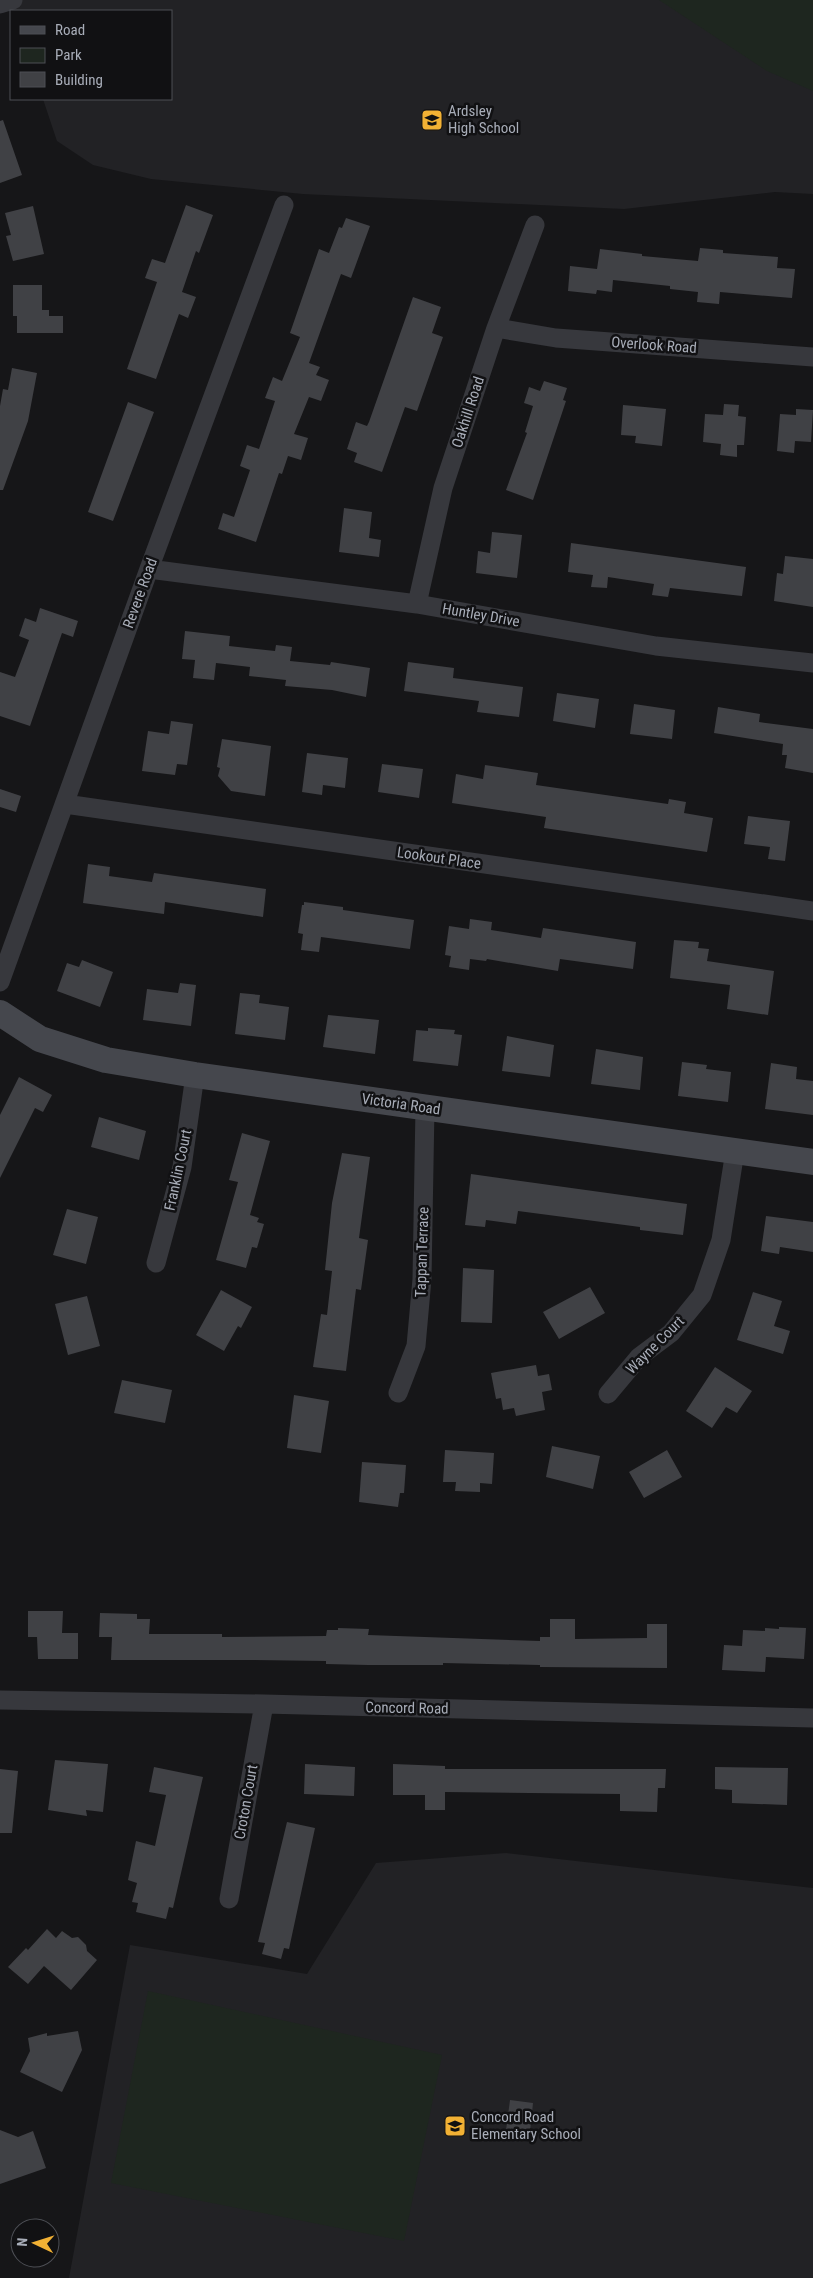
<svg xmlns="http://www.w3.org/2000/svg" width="813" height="2278" font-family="'Roboto Condensed',sans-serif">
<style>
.built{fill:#222225}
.green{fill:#1e261f}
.building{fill:#404145}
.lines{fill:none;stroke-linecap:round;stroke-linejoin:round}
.street{stroke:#37383d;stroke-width:19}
.secondary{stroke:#45474d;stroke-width:26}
.labels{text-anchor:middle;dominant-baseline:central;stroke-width:5;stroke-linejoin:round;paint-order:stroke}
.poi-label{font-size:15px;fill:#a8adb8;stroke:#111113;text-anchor:start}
.street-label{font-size:15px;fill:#a8adb8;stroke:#111113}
</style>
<rect width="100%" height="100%" fill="#161618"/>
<!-- built -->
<path class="built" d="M9,0H813V194L775,192L624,209L303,194L151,179L93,165L57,141L43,99H171V11H12Z
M506,1853L813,1888V2278H69L130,1945L307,1974L376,1863Z"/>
<!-- green -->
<path class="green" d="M659,0H813V91L767,71Z
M148,1991L442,2055L404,2241L111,2183Z"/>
<!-- building -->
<path class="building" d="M3,120L22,175L0,183V121Z
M186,205L213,215L199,253L196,251L182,292L196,297L188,318L179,314L156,379L127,369L157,282L145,278L152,259L165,263Z
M33,206L44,254L13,261L6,236L11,235L5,213Z
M346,218L370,226L351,278L341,274L309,363L320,367L316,375L329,380L321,401L309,397L294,434L308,438L301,460L288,456L282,474L279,473L256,542L218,529L223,513L234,517L250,470L240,466L247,445L259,449L275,401L265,398L273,377L282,381L300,337L290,333L319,249L329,253L339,227L342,228Z
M700,248L723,250V253L778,257L777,268L795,269L792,298L720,292L719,304L697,302L698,292L670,289V286L613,280L612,292L597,290L596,294L568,291L570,266L597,269L600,249L642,254V256L698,261Z
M13,285H42V310H49V316H63V333H17V316H13Z
M413,297L441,307L432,333L443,337L417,411L405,407L382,472L354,462L357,453L347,449L356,422L367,426L369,422Z
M12,368L37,373L28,421L3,490H0V406L3,389L8,390Z
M544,381L567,388L563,400L566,401L533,500L506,490L527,433L525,432L533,406L524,403L529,387L540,391Z
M128,402L154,412L113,521L88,512Z
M724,404L739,405L738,416L746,417L744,445H737V457L720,455L721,444L703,442L705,414L723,415Z
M623,405L666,409L662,446L635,443L636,436L621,435Z
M796,409L813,410L811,442L795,441L794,453L777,451L780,414L796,415Z
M344,508L372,512L369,538L381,540L379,557L339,552Z
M492,532L522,535L517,578L476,573L478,551L490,553Z
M571,543L746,567L742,596L670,588L668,597L652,595L654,584L608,577L607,588L591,587L593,575L568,572Z
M785,556L813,559V607L774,601L777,573L783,574Z
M40,608L78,621L73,637L62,633L30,726L0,716V672L15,677L29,640L19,636L25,618L36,622Z
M185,631L230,636L229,646L275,651L276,645L292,647L290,661L330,665L331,662L370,668L366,697L332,690L285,686L286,680L249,676L250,667L216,663L214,680L193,678L195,660L182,659Z
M408,662L454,668L453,678L523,687L519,717L477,712L479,701L404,691Z
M557,693L599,699L595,728L553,721Z
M634,704L675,710L672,739L630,734Z
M718,707L760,714L759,722L813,729V773L785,768L787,755H782L783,744L714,733Z
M171,721L193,724L187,765L177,764L175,775L142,771L148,731L169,734Z
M222,739L271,746L265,796L231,791L218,776L220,768L217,767Z
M307,753L348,758L345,788L323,785L322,795L302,792Z
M382,764L423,769L419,798L378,792Z
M485,765L538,773L536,785L668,804L669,799L686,802L684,813L713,818L707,852L544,828L546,817L452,803L456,774L483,779Z
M0,789L21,796L16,812L0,807Z
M748,816L790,821L785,861L768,859L770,847L744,844Z
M88,864L110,867L109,876L152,882L154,873L266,889L263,917L165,902L164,914L83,903Z
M304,902L343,907V910L414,920L410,949L321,937L319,952L301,950L303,934L298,933L302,905H304Z
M470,919L492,922L491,930L541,938L543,928L636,942L633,969L560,959L558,971L487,959L486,961L470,959L469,970L449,967L451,956L445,955L449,926L469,929Z
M674,940L699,942L698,948L709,949L707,961L774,971L768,1015L727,1009L730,985L670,978Z
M82,960L113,972L100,1007L57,991L67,963L79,967Z
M180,983L196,985L191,1026L143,1020L147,989L178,993Z
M240,993L260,995L259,1003L289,1007L285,1040L235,1034Z
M328,1015L379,1020L375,1054L323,1047Z
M428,1028L455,1030L454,1034L462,1035L458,1066L413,1061L416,1030L428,1031Z
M507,1036L554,1045L550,1077L502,1071Z
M596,1049L643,1057L640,1090L591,1084Z
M682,1062L707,1065L706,1069L731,1072L728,1102L678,1096Z
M771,1063L797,1067L796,1079L813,1081V1115L765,1109Z
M19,1077L52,1095L43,1112L35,1108L0,1178V1115Z
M99,1117L146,1131L139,1160L91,1147Z
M242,1133L270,1141L250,1215L259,1218L257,1222L264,1224L257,1248L252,1247L246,1268L216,1260L238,1182L229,1180Z
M342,1153L370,1157L359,1238L368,1240L361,1290L356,1289L346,1371L313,1367L321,1314L327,1315L332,1271L325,1270L332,1203Z
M471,1174L687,1204L683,1235L640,1230V1227L518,1211L516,1224L486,1220L485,1227L465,1225Z
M67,1209L98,1217L86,1264L53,1255Z
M766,1216L813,1222V1252L780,1247L779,1254L761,1251Z
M463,1268L494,1270L492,1323L461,1322Z
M590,1287L605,1313L559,1339L543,1312Z
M221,1290L252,1307L241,1328L238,1326L224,1351L196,1335Z
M753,1292L782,1301L774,1326L790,1331L783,1354L737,1340Z
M87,1296L100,1346L68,1355L55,1304Z
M536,1365L538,1376L549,1374L552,1390L542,1392L545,1410L516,1416L514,1408L503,1410L501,1398L496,1399L491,1373Z
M715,1367L752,1391L737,1413L726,1407L712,1428L686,1411Z
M122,1380L172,1390L165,1423L114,1413Z
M294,1395L329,1401L321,1453L287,1448Z
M552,1446L600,1456L593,1489L546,1477Z
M445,1450L494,1453L492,1484L480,1483V1492L455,1491L456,1482H443Z
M667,1450L682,1477L644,1498L629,1472Z
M362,1462L406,1465L404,1493H400L398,1507L359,1502Z
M28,1611H63L62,1633H78V1659H38L37,1637H28Z
M100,1613L137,1614V1619H150L149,1634H222V1637L326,1636L327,1630H338V1628L369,1629L368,1635L540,1641V1637H550V1619H575V1639L647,1638V1624H667V1668L540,1667V1665L443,1663V1665H368L326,1664V1661L254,1660H111L112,1637H99Z
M779,1627L806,1628L804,1659L766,1657L765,1672L722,1670L724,1645L742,1646L743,1630L765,1631V1628L779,1629Z
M55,1760L108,1764L103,1812L86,1810L87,1816L48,1810Z
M305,1764L355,1767L354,1796L304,1794Z
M393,1764L445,1766V1769H666L665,1788H658L657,1812L620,1811V1794L445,1792V1810H425V1795H393Z
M154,1767L203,1777L173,1908L169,1907L166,1919L136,1912L138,1903L132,1902L137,1883L128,1880L136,1841L155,1846L166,1795L149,1792Z
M715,1767L788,1768L787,1805L732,1803V1790L715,1789Z
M0,1769L18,1771L12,1833H0Z
M287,1822L315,1828L289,1949L284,1948L281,1959L262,1954L265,1943L258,1942Z
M47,1929L56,1938L62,1931L72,1938L78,1937L86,1945L87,1951L97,1960L71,1990L44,1966L28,1984L8,1967L26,1948L28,1950Z
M78,2031L82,2050L62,2092L20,2072L30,2051L28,2038L47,2033V2036Z
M510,2100L533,2103L529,2141L505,2138Z
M0,2130L18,2137L33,2131L46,2168L0,2184Z"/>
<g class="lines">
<!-- street -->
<path class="street" d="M0,4L13,0
M496,328L556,338L813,357
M149,569L417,604L656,646L813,663
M417,604L443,488L496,328L535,225
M65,804L813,911
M0,982L149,569L284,205
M156,1263L182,1167L195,1075
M398,1393L416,1346L422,1279L425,1107
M608,1394L639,1357L671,1333L702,1295L721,1240L735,1151
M0,1700L264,1704L813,1718
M229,1899L264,1704"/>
<!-- secondary -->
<path class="secondary" d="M0,1013L40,1039L106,1060L195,1075L813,1162"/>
</g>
<!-- icons -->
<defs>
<g id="school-square" transform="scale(1.125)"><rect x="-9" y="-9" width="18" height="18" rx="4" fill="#f2b134" stroke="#111113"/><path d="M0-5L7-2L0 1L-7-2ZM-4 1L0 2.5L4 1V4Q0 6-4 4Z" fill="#111"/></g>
</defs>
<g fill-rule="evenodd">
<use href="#school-square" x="432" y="120"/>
<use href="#school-square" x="455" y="2126"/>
</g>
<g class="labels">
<!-- poi labels -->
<g class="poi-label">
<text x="448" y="111">Ardsley<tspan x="448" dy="17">High School</tspan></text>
<text x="471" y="2117">Concord Road<tspan x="471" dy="17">Elementary School</tspan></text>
</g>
<!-- street labels -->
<g class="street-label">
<text transform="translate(654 345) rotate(4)">Overlook Road</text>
<text transform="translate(468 412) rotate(-72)">Oakhill Road</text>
<text transform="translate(140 593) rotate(-70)">Revere Road</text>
<text transform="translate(481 615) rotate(10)">Huntley Drive</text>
<text transform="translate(439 858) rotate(8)">Lookout Place</text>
<text transform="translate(401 1104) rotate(8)">Victoria Road</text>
<text transform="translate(178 1170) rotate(-78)">Franklin Court</text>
<text transform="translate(422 1252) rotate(-88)">Tappan Terrace</text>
<text transform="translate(655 1345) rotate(-45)">Wayne Court</text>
<text transform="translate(407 1708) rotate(1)">Concord Road</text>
<text transform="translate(246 1802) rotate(-80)">Croton Court</text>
</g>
</g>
<!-- legend -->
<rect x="10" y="10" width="162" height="90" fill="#111113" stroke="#4d4f55"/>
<rect x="20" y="26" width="25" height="8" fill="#45474d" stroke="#4d4f55"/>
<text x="55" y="35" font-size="15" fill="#a8adb8">Road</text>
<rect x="20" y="48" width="25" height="15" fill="#1e261f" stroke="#4d4f55"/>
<text x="55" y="60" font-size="15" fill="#a8adb8">Park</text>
<rect x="20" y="72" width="25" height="15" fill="#404145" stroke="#4d4f55"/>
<text x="55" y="85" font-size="15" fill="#a8adb8">Building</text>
<!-- north arrow -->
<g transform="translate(35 2243) rotate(274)"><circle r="24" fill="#111113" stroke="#4d4f55"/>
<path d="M0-4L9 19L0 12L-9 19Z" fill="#f2b134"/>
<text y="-8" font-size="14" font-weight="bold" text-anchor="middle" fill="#a8adb8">N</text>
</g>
</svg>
